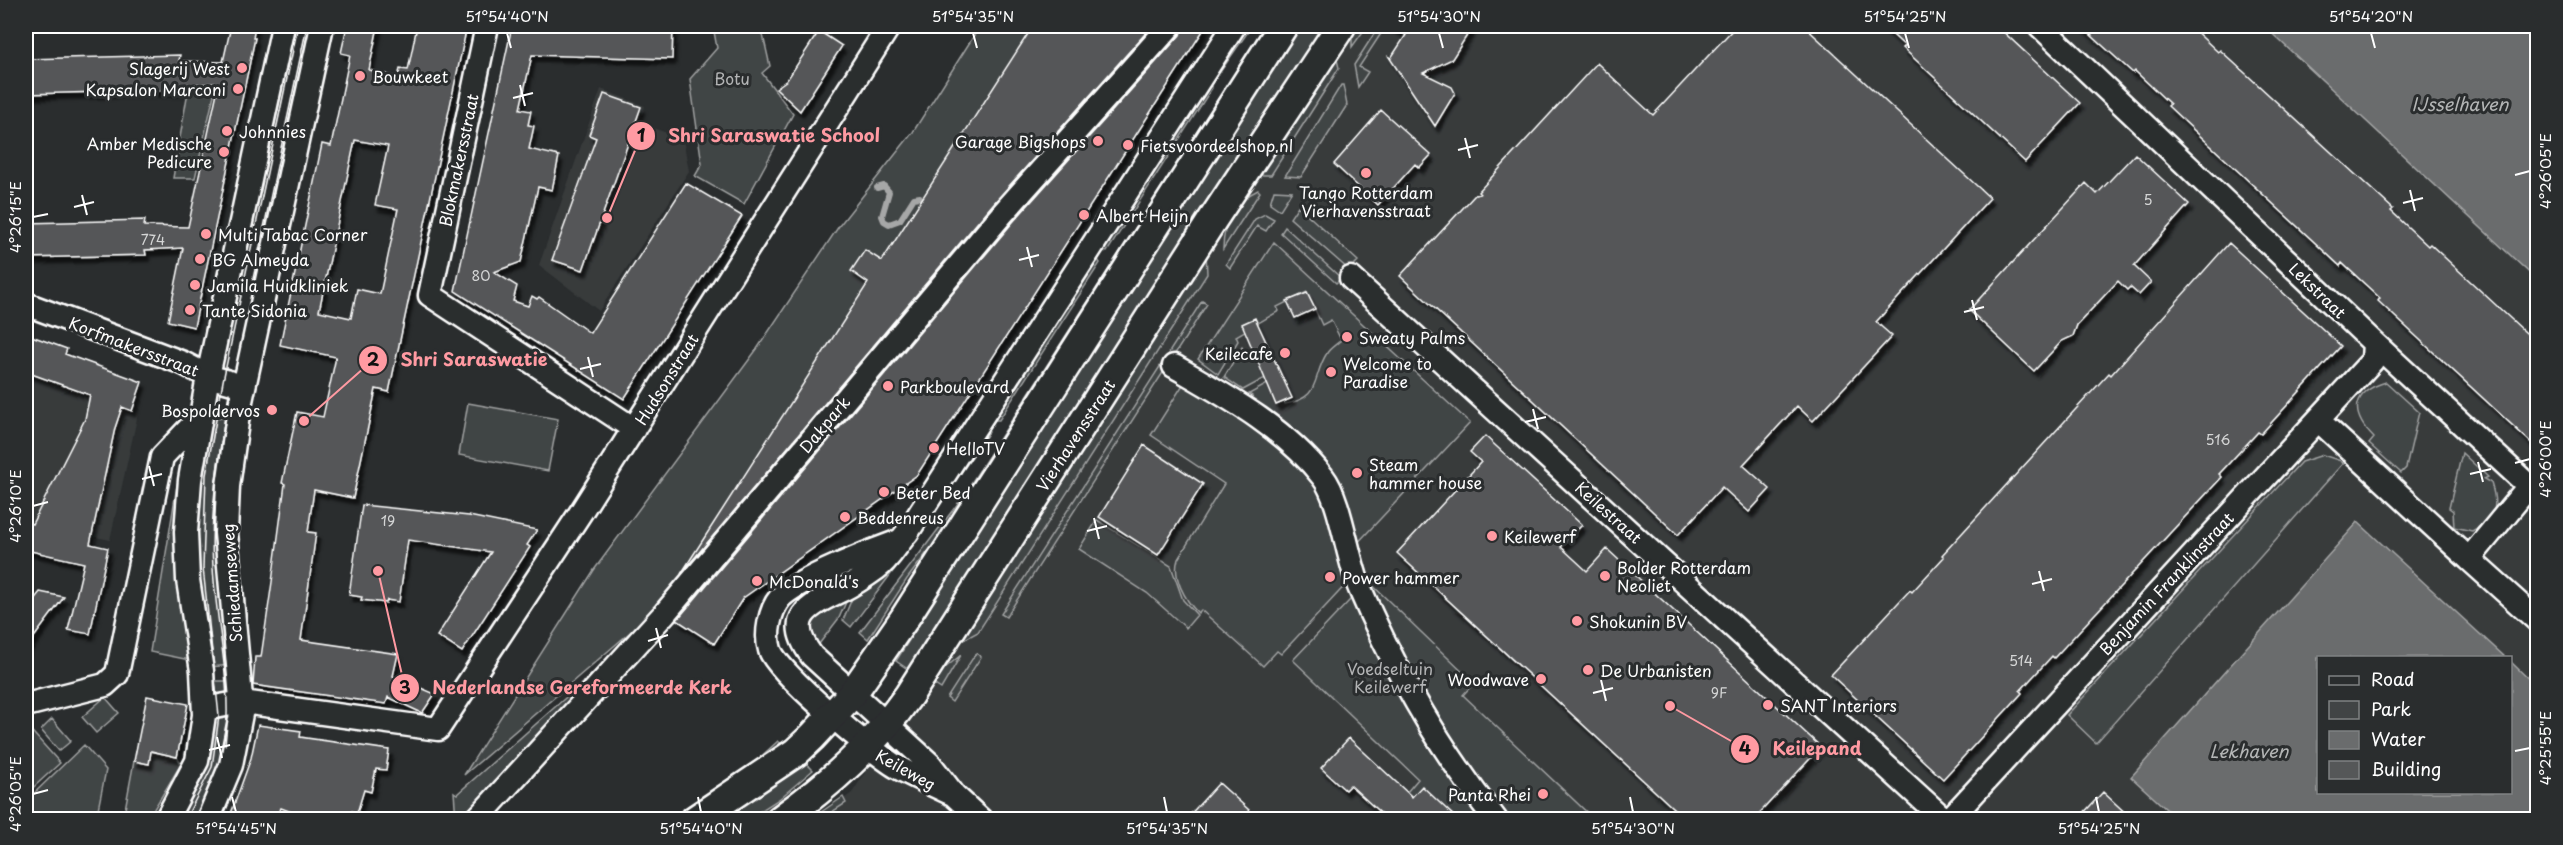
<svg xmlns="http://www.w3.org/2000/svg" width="2563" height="845" font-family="'Playpen Sans',sans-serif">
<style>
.built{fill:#373a3b;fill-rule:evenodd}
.green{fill:#414445;stroke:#a0a2a2;stroke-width:1.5}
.water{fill:#6a6c6d;stroke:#a6a7a7;stroke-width:1.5}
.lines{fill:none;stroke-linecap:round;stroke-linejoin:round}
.stream{stroke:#a6a7a7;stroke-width:6}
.building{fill:#555758;stroke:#fff;stroke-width:1.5;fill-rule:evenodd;filter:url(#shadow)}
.minor-casing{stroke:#fff;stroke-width:27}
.major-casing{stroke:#fff;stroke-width:33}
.minor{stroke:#2a2d2e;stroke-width:22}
.major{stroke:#2a2d2e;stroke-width:28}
.tram{stroke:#fff;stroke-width:1.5}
.ticks{fill:none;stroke:#fff;stroke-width:2}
.poi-dot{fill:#ff9aa2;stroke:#2a2d2e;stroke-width:2}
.labels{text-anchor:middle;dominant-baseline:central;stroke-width:6;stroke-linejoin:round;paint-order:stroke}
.number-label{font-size:14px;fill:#d4d5d5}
.poi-label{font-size:16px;fill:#fff;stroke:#2a2d2e;text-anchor:start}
.park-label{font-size:16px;fill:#b3b4b5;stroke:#2a2d2e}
.street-label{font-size:16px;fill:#fff;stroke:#2a2d2e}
.water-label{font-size:18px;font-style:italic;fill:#b4b6b6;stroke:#2a2d2e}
.leader{fill:none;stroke:#ff9aa2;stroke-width:2}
.callout-dot{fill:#ff9aa2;stroke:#2a2d2e;stroke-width:2}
.mark-label{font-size:18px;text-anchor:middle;font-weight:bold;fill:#111}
.callout-label{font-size:18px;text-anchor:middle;font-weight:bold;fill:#ff9aa2;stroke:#2a2d2e;stroke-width:6;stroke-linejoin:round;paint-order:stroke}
.neatline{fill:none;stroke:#fff;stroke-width:2}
.ticks-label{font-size:15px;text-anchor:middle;fill:#fff}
</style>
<defs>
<filter id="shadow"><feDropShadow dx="3.5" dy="6" stdDeviation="1.5" flood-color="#0009"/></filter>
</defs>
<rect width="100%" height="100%" fill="#2a2d2e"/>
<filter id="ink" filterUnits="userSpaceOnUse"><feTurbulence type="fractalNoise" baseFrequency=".0167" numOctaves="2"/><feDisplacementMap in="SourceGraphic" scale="12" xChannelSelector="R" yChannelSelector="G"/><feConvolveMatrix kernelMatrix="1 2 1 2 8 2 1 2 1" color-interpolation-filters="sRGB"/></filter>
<g filter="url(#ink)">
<!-- built -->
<path class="built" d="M1353,26H2537V819L814,820L852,793ZM2318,658H2510V792H2318Z
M601,89L645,106L640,123L683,139L689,171L599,311L539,265Z
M26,333L66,348L65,355L142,382L132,411L138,414L110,540L26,522Z"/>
<!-- green -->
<path class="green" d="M713,26H761L770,66L762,73L793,114L744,204L695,176L702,164L690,79L717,48Z
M980,26H1157L650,615L464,775L594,570L757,349L839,226L913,132Z
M1245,26H1252L1216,78L1214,74Z
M1265,26H1271L964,504L907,579L868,639L860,632L959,502Z
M1294,26H1327L912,672L896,661Z
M1352,26H1367L1352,47Z
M1379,26H1386L1359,67L1368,72L1358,87L1354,65Z
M1335,51L1339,68L1271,175H1256Z
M1209,84L1212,88L1107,252L1103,251Z
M1341,85H1343L1347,105L1301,177L1285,176Z
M215,90L195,178H173L188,91Z
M1258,190L1260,192L1223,249C1223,224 1234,201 1258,190Z
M1274,190L1292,191L1280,210L1270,203Z
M1298,206L1358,261L1349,270L1290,218Z
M1265,214L1274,219L1266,231L1257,226L1230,268L1226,264L1255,219Z
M1285,227L1341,278L1336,283L1281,233Z
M1274,242L1470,423L1352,549L1343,511L1247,405L1252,396L1249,394L1273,381L1285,404C1322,398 1311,378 1327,353C1330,348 1337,344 1341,340L1331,320L1322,325L1307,292L1277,307L1279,311L1236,336L1238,341L1218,374L1198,359Z
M1206,251L1207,274L978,632L954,645Z
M1097,258L1100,263L999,420H995L994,417Z
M1202,301L1207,304L1006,617L1001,614Z
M1242,347L1248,360L1259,355L1269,376L1243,390L1224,377Z
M2386,382L2419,412L2406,468L2401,473L2369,444L2374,438C2349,413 2352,392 2386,382Z
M1184,383L1257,424L1320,481L1351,579L1281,654L1277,651L1263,666L1201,610L1198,613C1185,600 1172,577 1178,559L1224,484L1151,435Z
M468,403L558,419L548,471L459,455Z
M206,415L233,420L232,665L209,667L193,551Z
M986,430L989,432L900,562L851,627L843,620L856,589Z
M184,442L190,660L150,652Z
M2462,453L2488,477L2484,479L2491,483C2499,508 2496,518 2472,531L2454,527L2453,511L2449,508Z
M2323,455L2344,462L2096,743L2067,715L2301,462Z
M1097,520L1171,566L1183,600L1197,615L1186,628L1147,593L1079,549Z
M1368,581L1474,683L1463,695L1594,819H1436L1407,792L1418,779L1293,660Z
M850,593L839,618L816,648L809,632L812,617Z
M653,620L474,819H456L454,792L457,794Z
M976,653L981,657L952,702L947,698Z
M961,655L941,689L929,681Z
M210,681H235V695H211Z
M105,697L119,713L96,733L82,717Z
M233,709L232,731L202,819L177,820C201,781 212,759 214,714Z
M52,719L71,741L59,751L41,730Z
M26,725L60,763L26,794V724Z
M778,741L784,746C760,763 694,819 667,820L755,762Z
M84,745L106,770L96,819H26V801Z
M151,751L177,757L181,764L148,819L123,820L134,761L149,763Z
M801,758L813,770L779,799L748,819L712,820Z
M843,797L846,803L821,819H811Z"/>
<!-- water -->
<path class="water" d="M2264,26H2537V280Z
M2358,522L2505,657L2318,658V792H2510L2511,662L2537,687V819H2177L2131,777Z"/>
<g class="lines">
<!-- stream -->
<path class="stream" d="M877,188L884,186L889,192L882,216L884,221L889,224L900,220L914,198L920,197"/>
</g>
<!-- building -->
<path class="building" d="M231,26H255L253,38H255L194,327L168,321L183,248L145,250L146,255L26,258V223L145,220L144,226L188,227L219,83L180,85V90L26,94V59L180,55L179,61L223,62Z
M347,26H378L369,70L398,77L400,69L408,70L417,26H467L389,392L376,389L353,498L314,490L308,532L316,533L301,640L398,654L393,676L435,694L422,713L388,697L386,704L253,685L255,657H261L272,582L285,484L282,483L297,412L323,417L336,357L280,345L322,144L331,146L350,55L341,53ZM355,140L388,146L375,205L398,209L380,294L357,289L351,318L319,311Z
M512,26H673L672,59L532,55L520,109L531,111L528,125L534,126L529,149L559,156L552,190L538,187L521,262L494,272L517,286L513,301L528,306L532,296L537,299L539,297L590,333L686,183L742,216L624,399L455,291Z
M1033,26H1152L993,204L681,574L868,283L851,271L865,250L882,261Z
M1183,26H1206L917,475L743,598L714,644L677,620L1013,222L1180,35Z
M1391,26H1473L1452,59L1423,73L1452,87L1455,93L1435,126L1389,57L1391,58L1406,35Z
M1736,26H1804L1990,198L1876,322L1892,336L1813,421L1797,406L1743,465L1770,489L1749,512L1722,487L1678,535L1400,276L1475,195L1480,194L1478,192L1597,63L1653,115Z
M1883,26H1997L2080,103L2025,162L1903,48L1905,46Z
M2081,26H2190L2218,52L2220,50L2393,209L2391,211L2428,246L2430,244L2538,344V449L2378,301L2380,298L2342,263L2340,266L2168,106L2170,104L2135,71L2133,73Z
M819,31L842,46L800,111L776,88L787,80Z
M604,94L641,107L583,270L552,260L596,138L589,135Z
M1381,110L1431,155L1419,168L1415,164L1378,205L1334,164Z
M2135,154L2189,204L2134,266L2151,282L2139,295L2130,287L2127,290L2118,281L2077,325L2073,336L2062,341L2034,371L1969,310L2086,183L2097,194Z
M2229,243L2341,346L2261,434L2258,432L2219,474L2222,477L2054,658L2052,656L2020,691L2022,693L1943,779L1831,675L1910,590L1912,592L1944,557L1942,555L2109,373L2111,375Z
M1307,293L1315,309L1295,318L1287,301Z
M1255,318L1292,398L1276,405L1242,324Z
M26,334L67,349L65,354L142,382L132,411L122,407L115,428L90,544L108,548L90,634L68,630L84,563L26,550V522L32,524L85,419L90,395L26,372Z
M1485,436L1582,525L1561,547L1587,571L1607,549L1821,747L1754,819H1685L1397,553L1481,462L1470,452Z
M1144,445L1203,484L1158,555L1099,517Z
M362,505L469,516L537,530L527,545L530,547L462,652L437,636L491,552L408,540L399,602L387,600L386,603L361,600L362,597L349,595Z
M40,592L64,597L26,648V598L32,602Z
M147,696L188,704L177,757L151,751L149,764L134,761Z
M258,725L301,731L300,737L389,750L386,770L376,769L371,792L364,790L357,813L352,811L349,819H310L281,808L276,819H229L251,758Z
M1349,738L1412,797L1422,786L1457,819H1387L1350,785L1345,790L1321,768Z
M1219,783L1259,819H1186Z
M2103,792L2132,819H2078Z"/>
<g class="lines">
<!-- minor casing -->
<g class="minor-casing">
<path id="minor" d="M487,26L430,295L634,429
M2040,26L2374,343L2529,486L2469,559L2538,621
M1351,278L1945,820
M26,304L183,363L208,376L243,386
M1174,366C1226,396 1285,428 1323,477C1341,500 1347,558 1360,589C1395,671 1440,749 1496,820
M2318,420L2469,559
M899,541C874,550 796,580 780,598C770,610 765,634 770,650C778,673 873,753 897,767C914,777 932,784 950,793
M26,705L105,685L117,674L162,457L200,417
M204,709L242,702L438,729L581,512L889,26
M166,820L197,761L204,715L202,671L188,580L186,532L190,480L208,376L283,26
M208,820L231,765L242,709L226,533L228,486L238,415L322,26
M476,820L665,613L1003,213L1170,26
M981,820L954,795L930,764L812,656C783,617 809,606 842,590C854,584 866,576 877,568C889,560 897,544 907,533L1234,26
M1949,820L2373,360L2374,343"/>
</g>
<!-- major casing -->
<g class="major-casing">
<path id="major" d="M695,820L796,752L812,737L852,694L904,619L1283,26
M780,820C830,784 873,746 909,695L1213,219L1341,26"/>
</g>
<!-- minor -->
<use href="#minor" class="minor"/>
<!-- major -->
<use href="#major" class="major"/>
<!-- tram -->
<path class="tram" d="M250,293L307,26
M225,745C233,685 216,626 213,567C209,508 220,451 229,393
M185,820L212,767L219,716L203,568L206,475L223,381L298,26"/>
</g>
</g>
<!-- ticks -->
<path class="ticks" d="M507,33L511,48M973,33L977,48M1439,33L1443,48M1905,33L1909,48M2371,33L2375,48M520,85L525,106M513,98L533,93M1465,138L1470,158M1458,150L1478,145M2515,175L2530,171M2410,190L2415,211M82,195L87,215M2403,203L2423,198M74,207L94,202M33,217L48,214M1027,247L1032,267M1019,260L1039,255M1972,300L1977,320M1964,312L1984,307M588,357L593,377M580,369L601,364M1533,409L1538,429M1525,422L1546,417M2478,462L2483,482M2515,463L2530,459M149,466L154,486M2470,474L2491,469M142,479L162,474M33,506L48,502M1094,518L1099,539M1087,531L1107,526M2039,571L2044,591M2032,584L2052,579M656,628L661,648M648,641L668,635M1601,680L1606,701M1593,693L1613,688M217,737L222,758M209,750L230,745M2515,751L2530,748M33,794L48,790M232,797L236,812M698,797L701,812M1164,797L1167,812M1630,797L1633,812M2096,797L2099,812"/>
<!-- markers -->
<g class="poi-dot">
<circle cx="242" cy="68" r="6"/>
<circle cx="360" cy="76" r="6"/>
<circle cx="238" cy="89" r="6"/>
<circle cx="227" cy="131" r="6"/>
<circle cx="1098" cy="141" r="6"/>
<circle cx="1128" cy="145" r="6"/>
<circle cx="224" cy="152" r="6"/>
<circle cx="1366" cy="173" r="6"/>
<circle cx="1084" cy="215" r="6"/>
<circle cx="206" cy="234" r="6"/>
<circle cx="200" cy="259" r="6"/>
<circle cx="195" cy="285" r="6"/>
<circle cx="190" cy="310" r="6"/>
<circle cx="1347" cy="337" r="6"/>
<circle cx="1285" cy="353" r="6"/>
<circle cx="1331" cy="372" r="6"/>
<circle cx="888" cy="386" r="6"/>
<circle cx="272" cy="410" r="6"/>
<circle cx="934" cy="448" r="6"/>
<circle cx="1357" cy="473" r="6"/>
<circle cx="884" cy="492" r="6"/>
<circle cx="845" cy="517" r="6"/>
<circle cx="1492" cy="536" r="6"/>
<circle cx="1605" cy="576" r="6"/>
<circle cx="1330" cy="577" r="6"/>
<circle cx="757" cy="581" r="6"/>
<circle cx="1577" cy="621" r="6"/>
<circle cx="1588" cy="670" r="6"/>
<circle cx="1541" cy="679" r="6"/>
<circle cx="1768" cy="705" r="6"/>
<circle cx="1543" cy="794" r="6"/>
</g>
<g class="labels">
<!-- number labels -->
<g class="number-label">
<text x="2148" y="199">5</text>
<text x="153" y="239">774</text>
<text x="481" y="275">80</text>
<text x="2218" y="439">516</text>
<text x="388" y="520">19</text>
<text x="2021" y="660">514</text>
<text x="1719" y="692">9F</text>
</g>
<!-- poi labels -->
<g class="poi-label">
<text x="230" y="68" text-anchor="end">Slagerij West</text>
<text x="372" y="76">Bouwkeet</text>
<text x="226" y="89" text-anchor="end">Kapsalon Marconi</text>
<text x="239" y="131">Johnnies</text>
<text x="1086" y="141" text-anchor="end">Garage Bigshops</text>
<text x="212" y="143" text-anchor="end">Amber Medische<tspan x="212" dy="18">Pedicure</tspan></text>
<text x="1140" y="145">Fietsvoordeelshop.nl</text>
<text x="1366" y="192" text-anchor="middle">Tango Rotterdam<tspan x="1366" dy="18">Vierhavensstraat</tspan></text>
<text x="1096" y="215">Albert Heijn</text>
<text x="218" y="234">Multi Tabac Corner</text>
<text x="212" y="259">BG Almeyda</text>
<text x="207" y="285">Jamila Huidkliniek</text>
<text x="202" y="310">Tante Sidonia</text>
<text x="1359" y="337">Sweaty Palms</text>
<text x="1273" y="353" text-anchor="end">Keilecafe</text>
<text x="1343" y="363">Welcome to<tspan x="1343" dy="18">Paradise</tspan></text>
<text x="900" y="386">Parkboulevard</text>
<text x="260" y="410" text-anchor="end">Bospoldervos</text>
<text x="946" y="448">HelloTV</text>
<text x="1369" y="464">Steam<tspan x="1369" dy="18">hammer house</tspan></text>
<text x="896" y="492">Beter Bed</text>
<text x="857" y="517">Beddenreus</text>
<text x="1504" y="536">Keilewerf</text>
<text x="1617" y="567">Bolder Rotterdam<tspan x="1617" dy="18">Neoliet</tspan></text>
<text x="1342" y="577">Power hammer</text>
<text x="769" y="581">McDonald's</text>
<text x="1589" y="621">Shokunin BV</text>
<text x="1600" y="670">De Urbanisten</text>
<text x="1529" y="679" text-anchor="end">Woodwave</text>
<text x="1780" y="705">SANT Interiors</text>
<text x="1531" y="794" text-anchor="end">Panta Rhei</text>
</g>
<!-- park labels -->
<g class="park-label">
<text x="732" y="78">Botu</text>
<text x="1390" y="668">Voedseltuin<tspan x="1390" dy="18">Keilewerf</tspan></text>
</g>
<!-- street labels -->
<g class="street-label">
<text transform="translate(458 160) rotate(-78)">Blokmakersstraat</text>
<text transform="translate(2318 290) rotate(44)">Lekstraat</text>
<text transform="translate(134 346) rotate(21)">Korfmakersstraat</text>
<text transform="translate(666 379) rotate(-58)">Hudsonstraat</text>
<text transform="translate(824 424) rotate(-50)">Dakpark</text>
<text transform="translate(1075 435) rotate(-57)">Vierhavensstraat</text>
<text transform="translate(1609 512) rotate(42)">Keilestraat</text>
<text transform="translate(231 583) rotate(-94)">Schiedamseweg</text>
<text transform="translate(2166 583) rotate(-47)">Benjamin Franklinstraat</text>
<text transform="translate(906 769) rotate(29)">Keileweg</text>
</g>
<!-- water labels -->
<g class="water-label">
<text x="2460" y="103">IJsselhaven</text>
<text x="2249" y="750">Lekhaven</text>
</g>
</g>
<!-- callouts -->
<path class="leader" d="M607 218L641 136M304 421L373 360M378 571L405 688M1670 706L1745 749"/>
<g class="callout-dot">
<circle cx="607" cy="218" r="6"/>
<circle cx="304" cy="421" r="6"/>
<circle cx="378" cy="571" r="6"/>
<circle cx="1670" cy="706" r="6"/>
<circle cx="641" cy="136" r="15"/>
<circle cx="373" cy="360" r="15"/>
<circle cx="405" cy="688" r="15"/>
<circle cx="1745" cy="749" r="15"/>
</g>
<g class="mark-label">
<text x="641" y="142">1</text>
<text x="373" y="366">2</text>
<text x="405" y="694">3</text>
<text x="1745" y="755">4</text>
</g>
<g class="callout-label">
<text x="774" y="142">Shri Saraswatie School</text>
<text x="474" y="366">Shri Saraswatie</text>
<text x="582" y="694">Nederlandse Gereformeerde Kerk</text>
<text x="1817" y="755">Keilepand</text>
</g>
<!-- margin -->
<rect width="2563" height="845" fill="none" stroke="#2a2d2e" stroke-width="66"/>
<!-- legend -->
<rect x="2317" y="656" width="195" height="138" fill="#2a2d2e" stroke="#7f8182" stroke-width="1.5"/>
<rect x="2329" y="676" width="30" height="9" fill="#2a2d2e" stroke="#7f8182" stroke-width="1.5"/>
<text x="2371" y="686" font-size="18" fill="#ffffff">Road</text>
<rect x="2329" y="701" width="30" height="18" fill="#414445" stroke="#7f8182" stroke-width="1.5"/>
<text x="2371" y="716" font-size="18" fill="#ffffff">Park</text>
<rect x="2329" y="731" width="30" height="18" fill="#6a6c6d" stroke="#7f8182" stroke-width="1.5"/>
<text x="2371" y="746" font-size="18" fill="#ffffff">Water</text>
<rect x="2329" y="761" width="30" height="18" fill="#555758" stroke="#7f8182" stroke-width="1.5"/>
<text x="2371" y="776" font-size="18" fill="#ffffff">Building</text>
<rect x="33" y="33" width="2497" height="779" class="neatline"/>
<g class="ticks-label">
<text x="507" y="22">51°54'40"N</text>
<text x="973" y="22">51°54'35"N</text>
<text x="1439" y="22">51°54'30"N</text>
<text x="1905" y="22">51°54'25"N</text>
<text x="2371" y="22">51°54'20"N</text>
<text transform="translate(2546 171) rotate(-90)" y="5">4°26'05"E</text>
<text transform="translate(16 217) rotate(-90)" y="5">4°26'15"E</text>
<text transform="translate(2546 459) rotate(-90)" y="5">4°26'00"E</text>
<text transform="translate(16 506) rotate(-90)" y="5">4°26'10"E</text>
<text transform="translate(2546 748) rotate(-90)" y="5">4°25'55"E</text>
<text transform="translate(16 794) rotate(-90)" y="5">4°26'05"E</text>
<text x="236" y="834">51°54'45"N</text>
<text x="701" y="834">51°54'40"N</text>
<text x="1167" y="834">51°54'35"N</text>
<text x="1633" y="834">51°54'30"N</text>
<text x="2099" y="834">51°54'25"N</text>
</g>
</svg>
